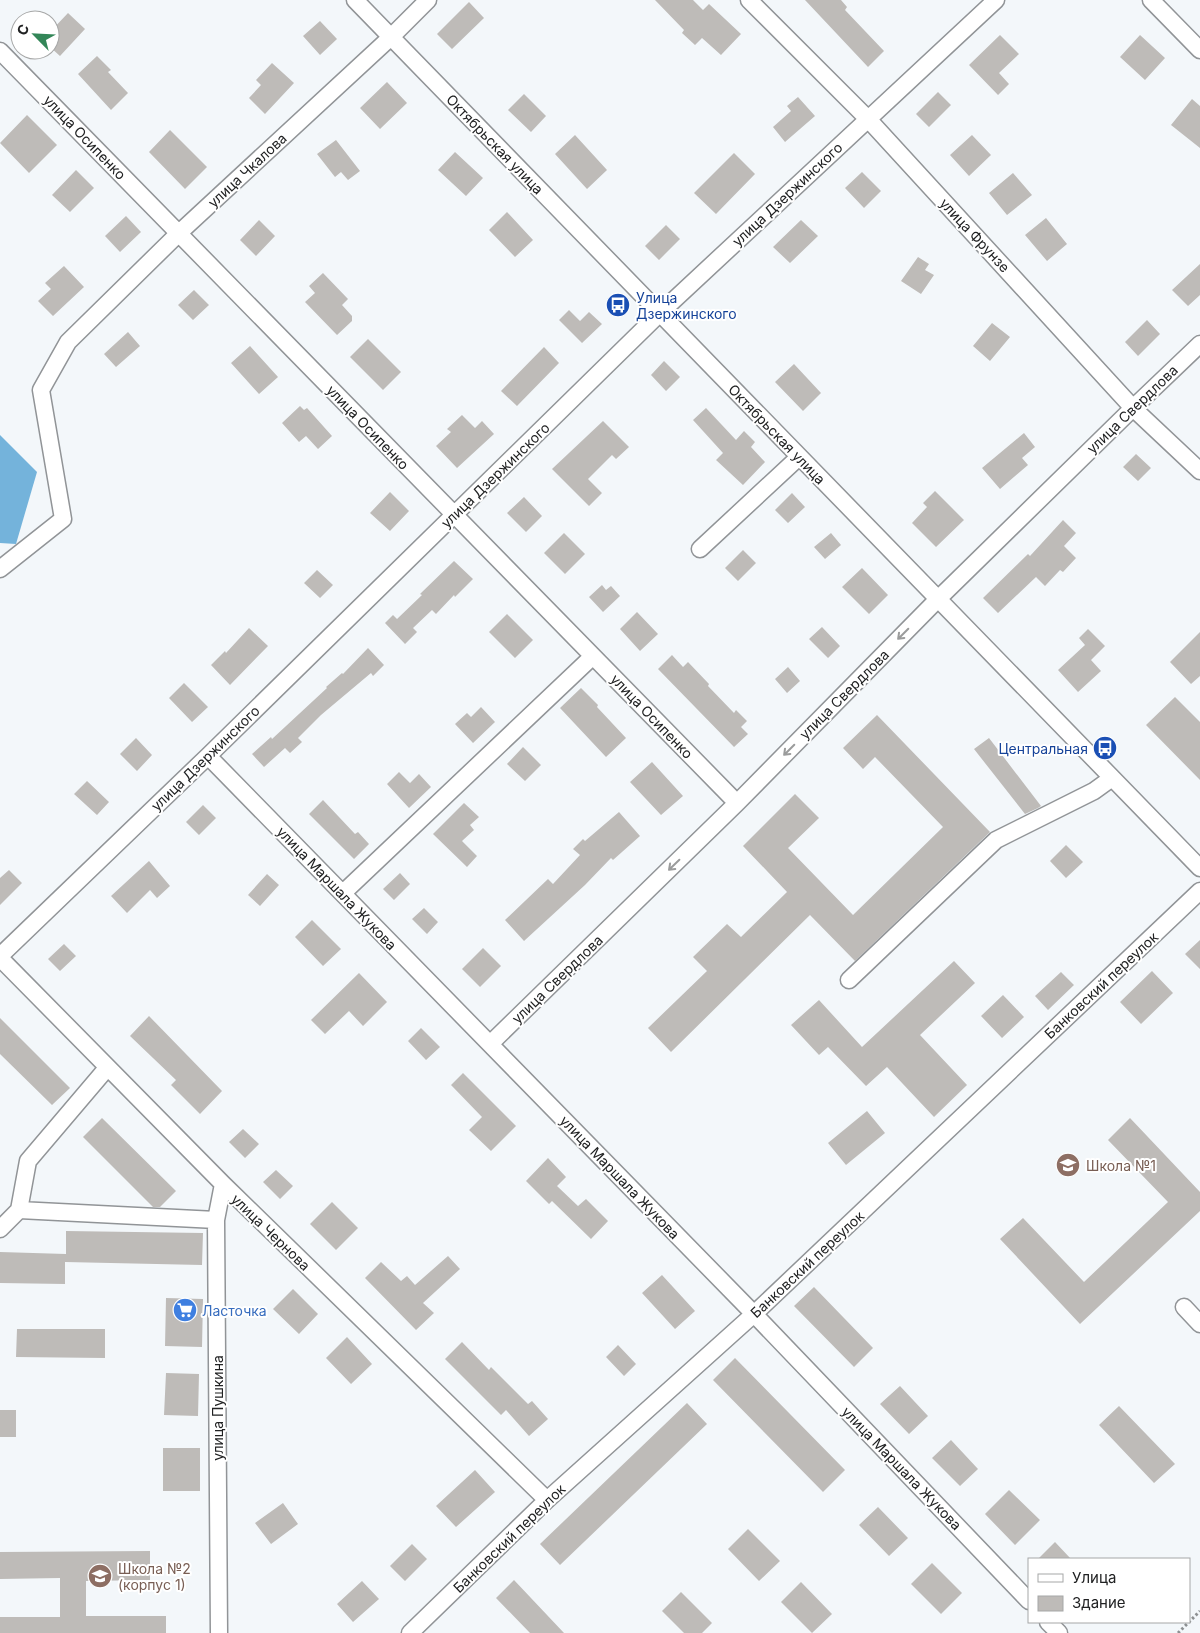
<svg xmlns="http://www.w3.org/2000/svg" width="1200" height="1633" font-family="Inter,sans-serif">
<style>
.water{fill:#74b3db}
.building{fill:#bebbb8}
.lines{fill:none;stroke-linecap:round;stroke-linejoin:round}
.minor-casing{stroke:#919497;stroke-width:19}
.path{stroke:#8d9092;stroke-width:3;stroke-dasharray:2.5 2.5;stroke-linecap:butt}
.minor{stroke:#fff;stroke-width:16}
.oneway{stroke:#9b9c9c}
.labels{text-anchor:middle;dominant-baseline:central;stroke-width:4;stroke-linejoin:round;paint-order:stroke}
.street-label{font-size:14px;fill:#212223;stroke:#fff}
.transit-label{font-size:14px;fill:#164399;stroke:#fff;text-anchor:start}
.education-label{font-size:14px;fill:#785e54;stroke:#fff;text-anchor:start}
.shop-label{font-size:14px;fill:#366cbe;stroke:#fff;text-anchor:start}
</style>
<rect width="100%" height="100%" fill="#f3f7fa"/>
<!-- water -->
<path class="water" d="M0,435L37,472L16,544L0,543Z"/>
<!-- building -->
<path class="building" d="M655,0H693L703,10L709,4L741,34L721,55L702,38L695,45L682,33L684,30Z
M805,0H841L847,7L845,10L884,51L868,67Z
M469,2L484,18L452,49L437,34Z
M68,13L85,29L60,56L50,47V32Z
M320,21L337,39L320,55L303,36Z
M1000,35L1019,54L999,73L1009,84L998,95L969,65Z
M1140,35L1165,58L1145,80L1120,57Z
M97,56L111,70L108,72L128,93L111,110L78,74Z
M272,63L294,83L265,114L249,98L261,85L256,80Z
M387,82L407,103L380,129L360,108Z
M938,92L951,105L929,127L916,114Z
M524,94L546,116L531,132L508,110Z
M798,97L815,116L785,142L773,127L791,111L787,106Z
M1192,99L1200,106V148L1171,125Z
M27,115L57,145L29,173L0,143Z
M170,130L207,167L185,189L149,152Z
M575,135L607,170L587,189L555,154Z
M972,135L991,155L969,176L950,155Z
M336,140L360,171L348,180L341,172L335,177L317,154Z
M455,152L483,178L466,196L438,170Z
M734,153L755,174L716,214L694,193Z
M76,170L94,188L70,212L52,195Z
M862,172L881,191L864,208L845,188Z
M1013,173L1032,195L1007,215L989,193Z
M507,212L533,240L515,257L489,230Z
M126,216L141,232L120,252L105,236Z
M1046,218L1067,244L1047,261L1025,235Z
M259,220L275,236L256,256L240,240Z
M801,220L818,236L790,263L773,247Z
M666,225L680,239L659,260L645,246Z
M918,257L929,264L925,270L934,275L921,294L901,281Z
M1200,264V295L1188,306L1172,290Z
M64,266L84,287L53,316L38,301L51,289L45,283Z
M323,273L348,299L342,305L352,316V321L337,335L305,302L315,293L309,286Z
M194,290L209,305L193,320L178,305Z
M569,310L580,321L589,312L602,324L582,343L559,320Z
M1147,320L1160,334L1138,356L1125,342Z
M992,323L1010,337L990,361L973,346Z
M128,332L140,346L116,367L104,354Z
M368,339L401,372L383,390L350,357Z
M250,346L278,377L259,394L231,363Z
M544,347L559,363L517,406L501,391Z
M664,361L680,377L666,391L651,375Z
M794,364L821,393L803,411L775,382Z
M300,406L304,410L307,408L332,436L318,449L306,436L299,442L282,423Z
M706,408L736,440L744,431L755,442L751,447L765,462L743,485L716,460L723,453L693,420Z
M462,415L475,428L482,421L494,434L457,468L436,446L451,432L447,429Z
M603,421L629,447L616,459L612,455L588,479L602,493L589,506L552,469Z
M1024,433L1035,447L1022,458L1028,465L1000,489L982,468Z
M1136,454L1151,468L1138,481L1123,467Z
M935,491L964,520L936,547L912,523L927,507L923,503Z
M390,492L409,511L390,531L370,513Z
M792,493L805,507L788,523L775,510Z
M524,497L542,516L526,532L507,513Z
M1063,520L1076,533L1064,546L1076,558L1063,572L1060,570L1045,586L1036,577L998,613L983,598L1028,554L1030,556Z
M564,533L585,554L565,574L544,553Z
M831,533L841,545L825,559L814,547Z
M743,550L756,563L738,581L725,568Z
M454,561L473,579L455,597L454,595L436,614L432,610L413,628L417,632L405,644L385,623L393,615L397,619L422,595L420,594Z
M862,568L888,595L869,614L842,587Z
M317,570L333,585L320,598L304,583Z
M602,585L606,590L611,586L620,596L603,612L589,597Z
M637,612L658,634L640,651L620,629Z
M507,614L533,640L515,658L489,632Z
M822,627L840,646L828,658L809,639Z
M249,628L268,646L230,685L211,665L225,651L226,653Z
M1088,629L1105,646L1091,660L1101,671L1078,692L1058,670L1085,645L1079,638Z
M1200,632V676L1191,684L1170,662Z
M368,648L384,665L373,676L371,673L321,715L298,738L302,742L290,753L285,748L264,767L252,754L271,737L272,739L327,688L326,687L342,673L343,674Z
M672,655L683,667L688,662L709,684L708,686L734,713L736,710L747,721L741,727L748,734L734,747L658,669Z
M788,667L800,681L787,693L775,679Z
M184,683L208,707L192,722L169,698Z
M581,688L598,705L597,707L626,738L606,757L560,708Z
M1175,697L1200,722V780L1146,725Z
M481,707L495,722L473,743L455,724L467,713L471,717Z
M877,715L990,832L855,961L810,915L671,1052L648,1028L707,971L693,957L727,924L741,937L787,892L743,846L795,794L819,818L788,848L853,915L943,827L875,757L863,769L843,748Z
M136,738L152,755L137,771L120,754Z
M989,738L1041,806L1038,808L1025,814L974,749Z
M523,747L541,765L525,781L507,764Z
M652,762L683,796L661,815L630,782Z
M399,772L410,783L419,774L431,787L409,808L387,784Z
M87,781L109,802L97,815L74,794Z
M323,800L355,834L358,832L369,844L354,859L309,814Z
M464,803L479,817L470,825L474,830L462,841L477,856L467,867L433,834Z
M203,805L216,818L199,835L186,822Z
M619,812L640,836L613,860L611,858L585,885L524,941L505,920L548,879L553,884L580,855L573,849L583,839L585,841Z
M1066,845L1083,862L1066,878L1050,861Z
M149,861L170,886L157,898L150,890L127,913L111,896Z
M9,870L22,883L0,905V878Z
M400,873L410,884L394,900L383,889Z
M267,874L279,885L260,906L248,895Z
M424,908L438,922L427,934L412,919Z
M312,920L341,949L323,966L295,937Z
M1200,940V969L1185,954Z
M64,944L76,956L60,971L48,959Z
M483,948L501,966L480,987L462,969Z
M954,961L975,983L920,1035L967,1085L934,1117L887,1067L866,1086L828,1047L819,1055L791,1025L819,1000L862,1047Z
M1152,971L1173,993L1141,1024L1120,1002Z
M1061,972L1074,985L1048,1010L1035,996Z
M359,973L387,1002L363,1026L349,1011L325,1034L311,1020Z
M1003,995L1024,1017L1002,1038L981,1016Z
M149,1016L222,1091L200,1114L171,1085L176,1080L130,1036Z
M0,1018L70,1088L52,1105L0,1054Z
M421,1028L440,1047L426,1060L408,1041Z
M463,1073L516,1126L491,1151L469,1130L482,1117L451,1085Z
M867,1111L885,1133L846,1165L828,1143Z
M102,1118L176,1191L160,1207H153L83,1137Z
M1130,1118L1200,1192V1211L1080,1324L1000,1239L1023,1218L1084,1282L1168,1202L1108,1140Z
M243,1129L259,1144L245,1158L229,1142Z
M548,1158L566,1177L557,1186L578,1206L586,1199L608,1221L591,1239L552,1201L549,1204L526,1181Z
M276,1170L293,1186L280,1199L263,1182Z
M332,1202L358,1228L336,1250L310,1224Z
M66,1231L203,1233L202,1265L65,1262V1284L0,1283V1252L66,1254V1257Z
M448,1256L460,1269L423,1303L434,1313L416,1330L365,1278L381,1262L401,1281L407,1276L415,1285Z
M662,1275L695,1311L675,1329L642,1293Z
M814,1287L873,1348L854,1367L794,1306Z
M293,1289L318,1314L299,1334L273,1309Z
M166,1298L203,1299L202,1347L165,1346Z
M17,1329H105V1358L16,1357Z
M347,1337L372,1364L351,1384L326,1358Z
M462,1342L489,1370L491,1367L528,1404L532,1401L548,1419L529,1436L506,1410L501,1415L445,1359Z
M618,1345L636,1364L624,1376L606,1357Z
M735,1358L845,1470L823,1492L713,1380Z
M166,1373L199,1374L198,1416L164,1415Z
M900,1386L928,1416L909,1434L880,1404Z
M687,1403L707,1424L560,1565L540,1544Z
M1119,1406L1175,1464L1154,1483L1099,1425Z
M0,1410H16V1437H0Z
M951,1440L978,1469L960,1486L932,1458Z
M163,1448H200V1491H163Z
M475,1470L495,1492L456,1527L436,1506Z
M1009,1490L1040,1520L1015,1545L985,1514Z
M283,1503L298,1524L271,1544L255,1523Z
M878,1507L908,1538L889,1556L859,1525Z
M748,1529L780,1561L759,1581L728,1549Z
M1055,1542L1071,1559H1038Z
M412,1544L427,1559L405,1581L390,1566Z
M150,1551V1580L86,1581V1616H166V1633H0V1617H60V1578L0,1579V1552Z
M932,1563L962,1593L941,1614L911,1584Z
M514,1580L564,1633H530L496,1598Z
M362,1581L379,1599L353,1622L337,1604Z
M801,1582L832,1614L812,1633L781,1602Z
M681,1592L712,1623L702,1633H684L662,1611Z"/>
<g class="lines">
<!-- minor casing -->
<g class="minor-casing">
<path id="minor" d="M355,0L1200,868
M749,0L868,119L1133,408L1200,471
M1151,0L1200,50
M0,51L737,803
M700,549L799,457
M0,569L63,519L41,390L68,342L179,233L391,37L428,0
M208,756L754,1314L1029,1601
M343,893L593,656
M0,956L208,756L660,313L996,0
M0,958L223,1184L547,1500
M849,980L996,840L1094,791L1112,778
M490,1044L737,803L937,600L1133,408L1200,344
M19,1210L28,1161L107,1068
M0,1229L19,1210L216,1220
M1184,1307L1200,1324
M1048,1622L1059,1633
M219,1633L216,1220L223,1184
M410,1633L547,1500L754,1314L1200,891"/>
</g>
<!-- path -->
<path class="path" d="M1178,1633L1200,1611"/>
<!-- minor -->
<use href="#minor" class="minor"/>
</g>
<!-- one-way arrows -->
<defs><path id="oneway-shaft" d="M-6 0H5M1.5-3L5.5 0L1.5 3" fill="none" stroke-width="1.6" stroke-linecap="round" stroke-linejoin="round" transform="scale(1.25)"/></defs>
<g class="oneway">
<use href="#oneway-shaft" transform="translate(903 634) rotate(135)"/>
<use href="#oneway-shaft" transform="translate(789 750) rotate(135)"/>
<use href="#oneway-shaft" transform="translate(674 865) rotate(136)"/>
</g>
<!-- icons -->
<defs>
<g id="bus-disc" transform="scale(1.25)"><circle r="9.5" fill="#1a4fb4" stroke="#fff"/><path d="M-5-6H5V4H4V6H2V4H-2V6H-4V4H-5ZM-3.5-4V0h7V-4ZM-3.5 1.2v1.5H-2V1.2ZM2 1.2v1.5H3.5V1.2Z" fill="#fff"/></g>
<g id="school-disc" transform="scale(1.25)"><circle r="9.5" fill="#8d6e63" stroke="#fff"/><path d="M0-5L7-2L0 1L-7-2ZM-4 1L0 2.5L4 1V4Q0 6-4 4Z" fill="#fff"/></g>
<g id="supermarket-disc" transform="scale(1.25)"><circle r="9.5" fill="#3f7fe0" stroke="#fff"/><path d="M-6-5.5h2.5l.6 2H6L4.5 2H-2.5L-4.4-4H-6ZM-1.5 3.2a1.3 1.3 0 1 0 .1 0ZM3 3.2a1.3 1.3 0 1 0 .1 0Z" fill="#fff"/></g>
</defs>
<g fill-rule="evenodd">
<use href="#bus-disc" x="618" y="305"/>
<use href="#bus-disc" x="1105" y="748"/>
<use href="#school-disc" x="1068" y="1165"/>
<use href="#supermarket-disc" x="185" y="1310"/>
<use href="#school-disc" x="100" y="1576"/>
</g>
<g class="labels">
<!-- street labels -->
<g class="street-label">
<text transform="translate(85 137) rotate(46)">улица Осипенко</text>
<text transform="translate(495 144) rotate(46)">Октябрьская улица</text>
<text transform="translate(247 170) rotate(-43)">улица Чкалова</text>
<text transform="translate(787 194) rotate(-43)">улица Дзержинского</text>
<text transform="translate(975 235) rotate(47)">улица Фрунзе</text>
<text transform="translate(1132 409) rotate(-44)">улица Свердлова</text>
<text transform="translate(368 427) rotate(46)">улица Осипенко</text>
<text transform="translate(777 434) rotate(46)">Октябрьская улица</text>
<text transform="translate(495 475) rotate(-44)">улица Дзержинского</text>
<text transform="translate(844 694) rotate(-45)">улица Свердлова</text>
<text transform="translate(652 716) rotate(46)">улица Осипенко</text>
<text transform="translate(205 758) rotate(-44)">улица Дзержинского</text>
<text transform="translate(337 888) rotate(46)">улица Маршала Жукова</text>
<text transform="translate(557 979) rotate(-44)">улица Свердлова</text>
<text transform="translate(1101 985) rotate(-43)">Банковский переулок</text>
<text transform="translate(620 1177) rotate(46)">улица Маршала Жукова</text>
<text transform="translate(271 1232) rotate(44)">улица Чернова</text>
<text transform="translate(807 1264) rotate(-43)">Банковский переулок</text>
<text transform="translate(217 1408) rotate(-90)">улица Пушкина</text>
<text transform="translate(902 1468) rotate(46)">улица Маршала Жукова</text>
<text transform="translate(509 1538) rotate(-44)">Банковский переулок</text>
</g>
<!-- transit labels -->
<g class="transit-label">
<text x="636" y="297">Улица<tspan x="636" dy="16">Дзержинского</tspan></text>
<text x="1088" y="748" text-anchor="end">Центральная</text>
</g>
<!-- education labels -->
<g class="education-label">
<text x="1086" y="1165">Школа №1</text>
<text x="118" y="1568">Школа №2<tspan x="118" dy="16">(корпус 1)</tspan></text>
</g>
<!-- shop labels -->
<g class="shop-label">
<text x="202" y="1310">Ласточка</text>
</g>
</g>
<!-- legend -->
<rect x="1028" y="1558" width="162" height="65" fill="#ffffff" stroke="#a6a7a7"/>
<rect x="1038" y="1574" width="25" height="8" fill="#ffffff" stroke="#a6a7a7"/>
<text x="1072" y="1583" font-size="15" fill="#212223">Улица</text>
<rect x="1038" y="1596" width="25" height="15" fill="#bebbb8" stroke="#a6a7a7"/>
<text x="1072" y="1608" font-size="15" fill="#212223">Здание</text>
<!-- north arrow -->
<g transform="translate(35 35) rotate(294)"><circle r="24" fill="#ffffff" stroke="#a6a7a7"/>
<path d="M0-4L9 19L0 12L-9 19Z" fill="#338658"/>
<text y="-8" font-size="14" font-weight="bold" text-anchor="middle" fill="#212223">С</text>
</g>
</svg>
